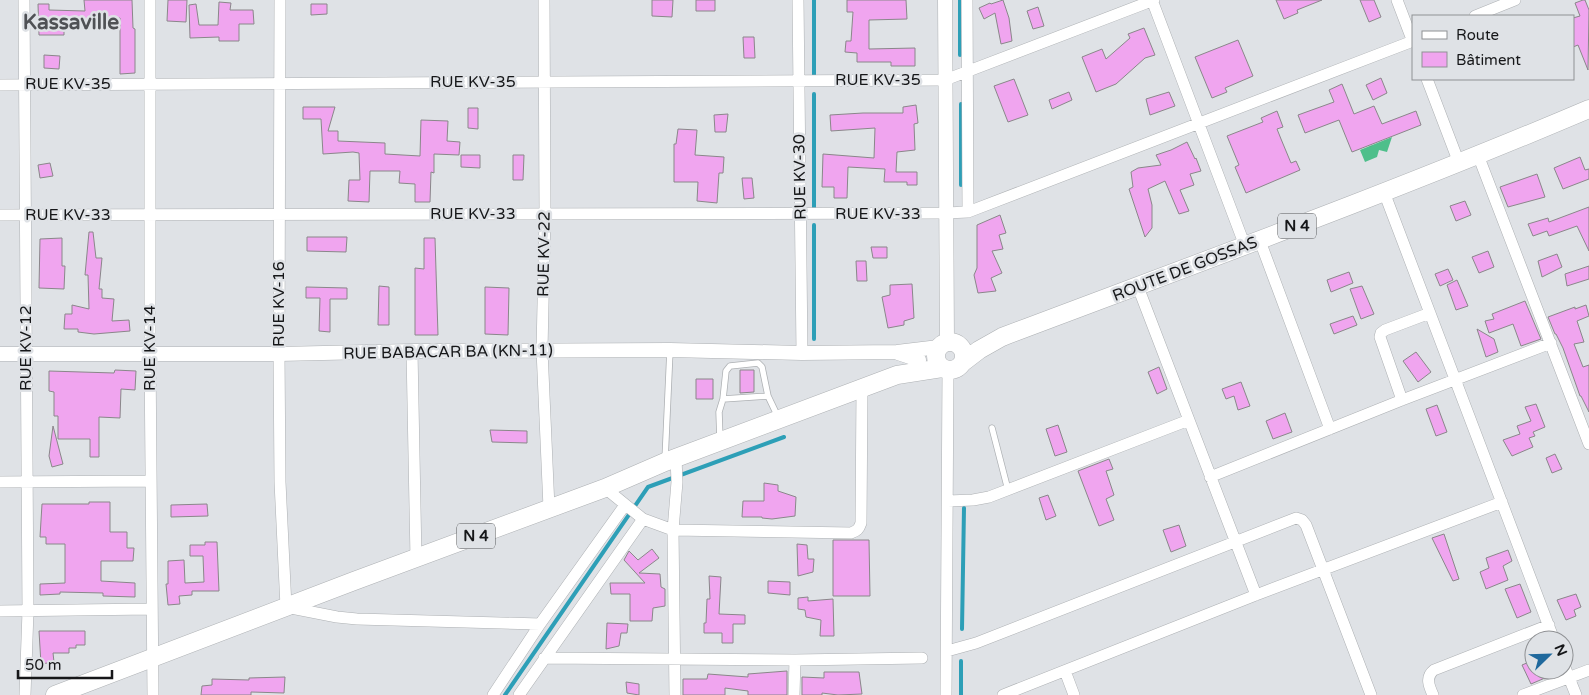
<svg xmlns="http://www.w3.org/2000/svg" width="1589" height="695" font-family="'Varela Round',sans-serif">
<style>
.forest{fill:url(#forest-firs)}
.lines{fill:none;stroke-linecap:round;stroke-linejoin:round}
.stream{stroke:#2d9fb7;stroke-width:4}
.building{fill:#f0a5ef;stroke:#8a878a}
.service-casing{stroke:#adb0b3;stroke-width:7}
.minor-casing{stroke:#adb0b3;stroke-width:12}
.tertiary-casing{stroke:#adb0b3;stroke-width:15}
.primary-casing{stroke:#adb0b3;stroke-width:19}
.service{stroke:#fff;stroke-width:5.5}
.minor{stroke:#fff;stroke-width:11}
.tertiary{stroke:#fff;stroke-width:14}
.primary{stroke:#fff;stroke-width:18}
.labels{text-anchor:middle;dominant-baseline:central;stroke-width:5;stroke-linejoin:round;paint-order:stroke}
.shield{fill:#dfe2e6;stroke:#525456;stroke-width:1}
.shield-label{font-size:15px;font-weight:bold;fill:#161719}
.street-label{font-size:16px;fill:#161719;stroke:#dfe2e6}
.district-label{font-size:21px;font-weight:bold;fill:#4f5155;stroke:#dfe2e6}
</style>
<defs>
<pattern id="forest-firs" width="22" height="20" patternUnits="userSpaceOnUse" patternTransform="scale(1.25)"><rect width="22" height="20" fill="#4ebf8b"/><path d="M5 1l3.5 6h-7zM16 11l3.5 6h-7z" fill="#43a377"/></pattern>
</defs>
<rect width="100%" height="100%" fill="#dfe2e6"/>
<!-- forest -->
<path class="forest" d="M1392,137L1387,152L1379,150L1377,157L1365,162L1360,150Z"/>
<g class="lines">
<!-- stream -->
<path class="stream" d="M814,0V79
M960,0V55
M814,94V209
M961,185V104
M814,225V339
M962,629L964,508
M961,661V695
M505,695L648,487L784,437"/>
</g>
<!-- building -->
<path class="building" d="M84,0H132L133,28L135,29V73L120,74V18L89,19V21L64,20V35H39L38,4H49V10L85,11Z
M168,0H187L186,22L167,21Z
M652,0H673L672,17L652,16Z
M696,0H715V11H696Z
M847,0H906L907,19L869,20V49L915,48V66H891V62H857V53L845,52L846,41H851L853,12H847Z
M1003,0L1009,18L1012,41L1001,44L995,13L984,19L979,8L990,3L991,4Z
M1276,0H1322L1297,10L1298,13L1284,19Z
M1360,0H1374L1381,17L1369,22Z
M1583,0H1585L1589,10L1588,70L1578,45L1573,47V18L1580,16L1575,3Z
M219,2L231,3L230,10H253L254,24H239V41H219V37L190,38L189,5L196,4L199,25H218Z
M311,4H327V14L311,15Z
M1038,7L1044,26L1033,29L1027,11Z
M1144,28L1155,55L1145,58L1116,84L1096,92L1082,57L1102,49L1106,59L1130,38L1128,34Z
M743,37H754L755,58H744Z
M1238,40L1253,76L1225,88L1227,92L1212,98L1195,57Z
M44,55L60,56L59,69L44,68Z
M1381,78L1387,93L1373,100L1366,85Z
M1014,79L1028,115L1008,122L994,86Z
M1342,84L1354,114L1374,106L1382,124L1416,111L1421,125L1352,152L1339,120L1305,133L1298,115L1334,102L1329,90Z
M1069,92L1072,100L1052,109L1049,100Z
M1169,92L1175,106L1150,115L1146,99Z
M916,105L918,123L914,124L915,150L897,152L896,172H917V185H907V182H884L885,169L848,167L847,198H834V187H822L823,154L874,158L875,128L831,131L830,115L863,113H903V107Z
M303,107H335L328,131H338V141L385,143V154L420,156L421,120L448,121L447,141L460,142L459,155L434,154V173L431,172L430,202H415V184L399,183L400,171H370L369,202L348,201L349,180H360L359,153L353,152L323,154L321,119H303Z
M468,108H478V129L468,128Z
M1277,111L1283,127L1277,129L1281,139L1291,163L1296,161L1300,170L1246,193L1235,167L1239,165L1227,136L1263,122L1261,118Z
M728,114L726,132H715L714,115Z
M678,129L697,130L695,155L724,157L723,173H719L717,203L697,201L698,182H674V144H676Z
M1187,142L1195,159L1196,158L1201,171L1190,174L1194,185L1180,190L1189,211L1179,214L1165,181L1148,189L1152,205V228L1145,237L1129,189L1133,187L1131,172L1138,168L1161,165L1156,155L1171,150Z
M461,155H480V168L461,167Z
M513,155H524L523,180H513Z
M1580,157L1585,170L1589,169V179L1563,189L1554,168Z
M50,163L53,176L40,178L38,165Z
M1537,174L1545,197L1508,207L1500,187Z
M742,178H752L754,198L744,199Z
M1465,201L1471,215L1456,221L1450,206Z
M1589,207V251L1577,226L1549,236L1547,231L1533,236L1528,224L1548,218L1549,222Z
M1000,215L1006,233L999,235L1003,249L992,251L1002,273L991,278L996,291L978,293L974,275L977,268V225Z
M89,232H93L96,258H102L99,289H102V298L114,299L112,321L129,320L130,331L94,334L78,332V329H64L65,314H72V305L89,309L88,275H85Z
M307,237H347L346,252L307,251Z
M62,238V266H65L64,289L39,288L40,239Z
M424,238H435L438,335H415V268L424,269Z
M871,247H887V258H873Z
M1488,251L1494,267L1479,273L1472,257Z
M1557,254L1562,267L1542,277L1538,261Z
M856,261H866L867,281H857Z
M1589,266V279L1567,286L1565,274Z
M1448,269L1453,280L1440,286L1435,274Z
M1349,272L1353,283L1331,292L1327,280Z
M1457,280L1468,306L1456,310L1447,285Z
M912,284L914,318L904,321V325L888,328L882,297L890,295V285Z
M379,286L389,287V325H378Z
M1362,286L1374,314L1361,319L1350,289Z
M306,287L347,288V299H330V332L319,331L320,298H306Z
M485,287L509,288L508,335L485,334Z
M1525,301L1541,339L1521,346L1513,324L1489,333L1485,321L1494,319L1492,314Z
M1586,305L1589,316L1577,321L1584,342L1574,344L1583,367L1589,365V412L1581,396H1580L1563,348L1556,334H1555L1548,317L1575,307V309Z
M1353,316L1357,325L1334,334L1330,324Z
M1477,329L1494,339L1498,352L1486,357Z
M1416,352L1431,372L1418,382L1403,361Z
M1159,367L1167,389L1157,394L1148,372Z
M115,370L136,371L135,390L121,389L120,418L99,417V457H90V439H58V416H54V392L49,391V371L114,373Z
M740,370H754V392L740,393Z
M696,379H713V399H696Z
M1241,382L1250,406L1238,410L1234,396L1226,399L1222,389Z
M1536,404L1545,427L1533,432L1535,436L1529,438L1533,447L1512,456L1503,440L1520,434L1517,426L1531,421L1525,407Z
M1437,405L1447,432L1436,436L1426,409Z
M1285,413L1292,432L1273,439L1266,421Z
M1058,425L1067,452L1055,456L1046,429Z
M53,426L63,464L52,467L49,456Z
M490,430L527,431V443L492,442Z
M1555,454L1562,469L1552,473L1546,458Z
M1109,459L1113,469L1106,471L1114,495L1106,499L1114,520L1099,526L1078,471Z
M764,483L778,485V491L796,497L795,516L772,519L762,518V517H742L743,501H764Z
M1048,495L1056,516L1046,520L1039,498Z
M89,502H110V532H127V548H134L133,561H101V581L135,583V597L103,596V593L60,592V594L40,595V584L65,583V544H46V537H40L42,504H89Z
M207,504L208,516L171,517V505Z
M1179,525L1186,546L1171,552L1163,530Z
M1444,534L1459,579L1453,581L1432,538Z
M833,540H869L870,596H833Z
M205,542H217L219,591H192V595L179,596L180,604L168,605L166,584H168V561L184,560L185,583L204,582L203,556H190V545H205Z
M797,544L807,545L808,559H814L813,572L798,576Z
M652,549L659,558L639,573L660,574L661,587L665,589V606L653,608L652,621H630V594H611L610,583H645L624,560L629,551L638,560Z
M1508,550L1512,561L1503,566L1508,580L1486,589L1480,572L1489,568L1486,558Z
M709,576L721,577L719,614L745,615V624H733V643H722V633H704V623H706L707,599H710Z
M768,581L790,582V595L768,593Z
M1520,584L1531,612L1517,618L1505,589Z
M1576,594L1581,607L1574,610L1576,616L1566,620L1557,600Z
M808,597V601L833,599L834,636H820L821,620L806,617L805,610L798,609V598Z
M607,623L628,624L627,633H621L619,646L606,649Z
M39,631H85V645H76V648H69V653H53L54,662L41,664Z
M1534,660V670H1558L1559,672L1531,684L1522,665Z
M787,671V695H748V691L725,688V695H683V679H707L708,674L748,677V674Z
M824,672H859L862,694L838,695L822,693V695H802V677L824,678Z
M285,677L284,693L251,692V695H201L202,686L212,685V679L249,680V678Z
M626,682L639,684V695L627,693Z"/>
<g class="lines">
<!-- service casing -->
<g class="service-casing">
<path id="service" d="M723,399L768,396
M992,428L1008,490
M720,440L719,412L723,399L726,371L730,366L758,363L762,367L768,396L778,417
M665,460L670,350"/>
</g>
<!-- minor casing -->
<g class="minor-casing">
<path id="minor" d="M24,0L28,611L25,695
M150,0V354L153,695
M280,0L279,354L280,482L286,607L337,617L357,619L540,624
M544,0L545,214L542,350L549,508
M798,0L802,353
M967,0L968,212
M1152,0L1245,246
M1397,0L1413,42
M1475,16L1515,0
M1427,79L1459,163
M0,85L945,80L1154,0
M1478,155L1589,444
M1384,192L1554,640
M0,215L946,213L968,212L1413,41
M1260,241L1330,429
M1138,287L1256,595
M412,351L416,559
M1402,400L1380,337L1381,333L1385,330L1430,313
M1210,477L1402,400L1551,343
M0,482L151,481
M605,488L643,519L673,530L851,533C857,531 859,529 861,523L862,389
M948,501L973,500L989,497L1189,420
M0,611L151,609
M947,651L976,643L1296,518L1302,520L1306,525L1371,695
M544,658L795,660L922,658
M1564,665L1576,695
M1065,671L1074,695
M493,695L540,624L625,505
M519,695L643,519
M675,695L673,530L677,482L676,458
M794,695L795,660
M946,695L948,371
M1003,695L1256,595L1502,502
M1433,695C1429,686 1425,677 1434,670L1549,625
M1523,695L1589,670"/>
</g>
<!-- tertiary casing -->
<g class="tertiary-casing">
<path id="tertiary" d="M945,0L947,342
M898,353L919,360
M0,354H279L412,351L670,350L802,353L897,352L939,347"/>
</g>
<!-- primary casing -->
<g class="primary-casing">
<path id="primary" d="M936 356a14 14 0 1 1 28 0a14 14 0 1 1-28 0Z
M962,363L979,350L1002,337C1198,263 1396,191 1589,109
M55,695L354,581L605,488L665,462L897,375L942,368"/>
</g>
<!-- service -->
<use href="#service" class="service"/>
<!-- minor -->
<use href="#minor" class="minor"/>
<!-- tertiary -->
<use href="#tertiary" class="tertiary"/>
<!-- primary -->
<use href="#primary" class="primary"/>
</g>
<g class="labels">
<!-- shield labels -->
<g class="shield">
<rect x="1278" y="213.5" width="38" height="25" rx="4"/>
<rect x="457" y="523.5" width="38" height="25" rx="4"/>
</g>
<g class="shield-label">
<text x="1297" y="226">N 4</text>
<text x="476" y="536">N 4</text>
</g>
<!-- street labels -->
<g class="street-label">
<text x="878" y="80">RUE KV-35</text>
<text x="473" y="82">RUE KV-35</text>
<text x="68" y="84">RUE KV-35</text>
<text transform="translate(800 177) rotate(-91)">RUE KV-30</text>
<text x="473" y="214">RUE KV-33</text>
<text x="878" y="214">RUE KV-33</text>
<text x="68" y="215">RUE KV-33</text>
<text transform="translate(544 254) rotate(-89)">RUE KV-22</text>
<text transform="translate(1185 269) rotate(-21)">ROUTE DE GOSSAS</text>
<text transform="translate(279 304) rotate(-90)">RUE KV-16</text>
<text transform="translate(26 348) rotate(-90)">RUE KV-12</text>
<text transform="translate(150 348) rotate(-90)">RUE KV-14</text>
<text transform="translate(448 352) rotate(-1)">RUE BABACAR BA (KN-11)</text>
</g>
<!-- district labels -->
<g class="district-label">
<text x="71" y="22">Kassaville</text>
</g>
</g>
<!-- legend -->
<rect x="1412" y="15" width="162" height="65" fill="#dfe2e6" stroke="#8f9194"/>
<rect x="1422" y="31" width="25" height="8" fill="#ffffff" stroke="#8f9194"/>
<text x="1456" y="40" font-size="15" fill="#161719">Route</text>
<rect x="1422" y="52" width="25" height="15" fill="#f0a5ef" stroke="#8f9194"/>
<text x="1456" y="65" font-size="15" fill="#161719">Bâtiment</text>
<!-- north arrow -->
<g transform="translate(1549 655) rotate(67)"><circle r="24" fill="#dfe2e6" stroke="#8f9194"/>
<path d="M0-4L9 19L0 12L-9 19Z" fill="#20699d"/>
<text y="-8" font-size="14" font-weight="bold" text-anchor="middle" fill="#161719">N</text>
</g>
<!-- scale -->
<path d="M18 670v8h94v-8" fill="none" stroke="#161719" stroke-width="2.5"/>
<text x="25" y="670" font-size="15" fill="#161719" stroke="#dfe2e6" stroke-width="4" paint-order="stroke">50 m</text>
</svg>
